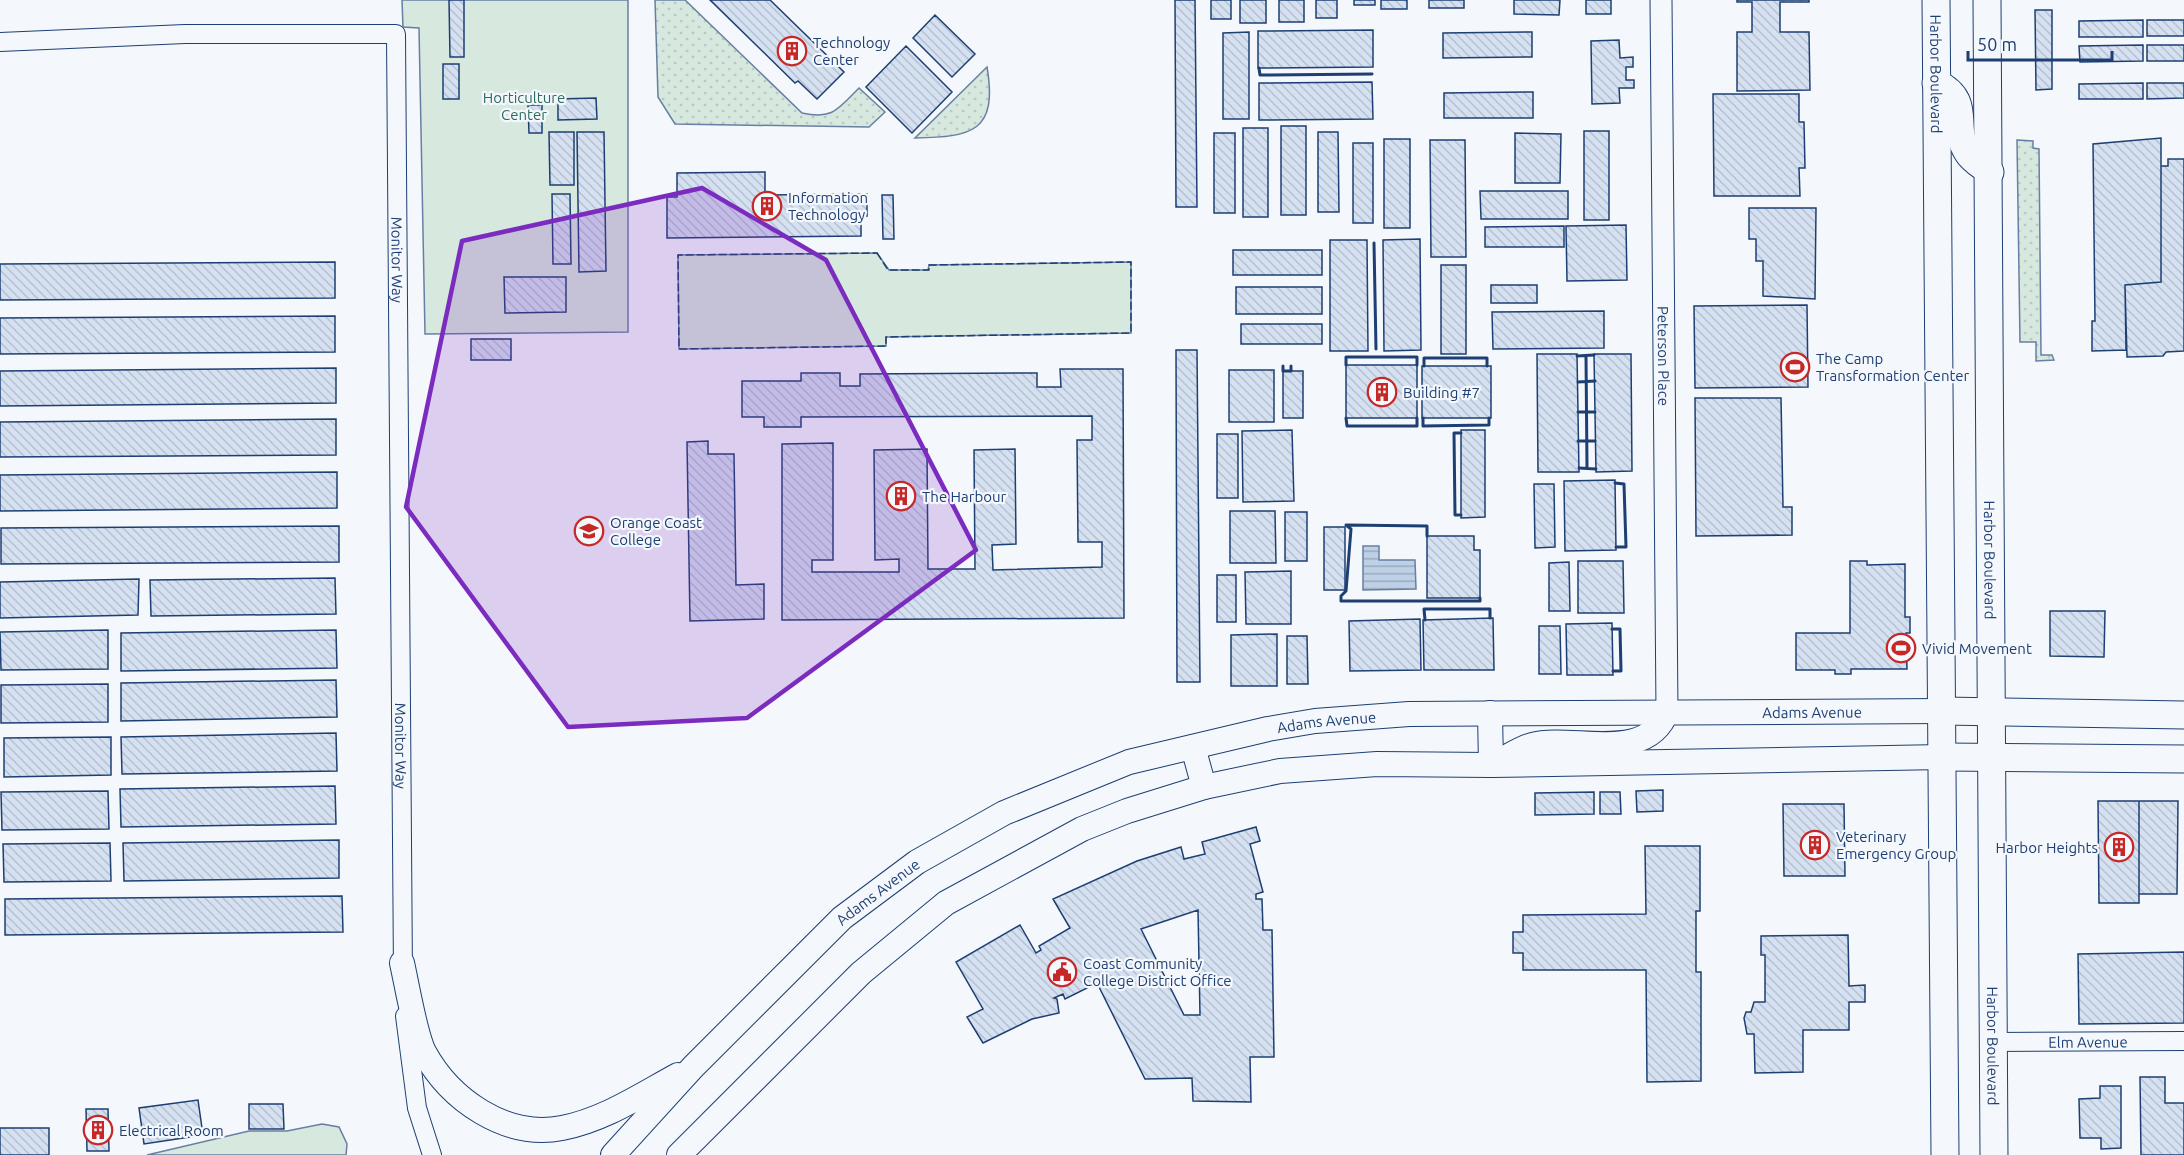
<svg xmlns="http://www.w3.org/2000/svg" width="2184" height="1155" font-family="Ubuntu,sans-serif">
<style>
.grass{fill:url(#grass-dots);stroke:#687fa3;stroke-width:1.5}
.green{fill:#d7e8df;stroke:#687fa3;stroke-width:1.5}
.water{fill:url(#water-rules);stroke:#687fa3;stroke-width:1.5}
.building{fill:url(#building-back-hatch);stroke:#1d3f73;stroke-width:1.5;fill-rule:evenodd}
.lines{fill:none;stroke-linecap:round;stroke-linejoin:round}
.minor-casing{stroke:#1d3f73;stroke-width:20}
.tertiary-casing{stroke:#1d3f73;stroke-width:23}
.secondary-casing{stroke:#1d3f73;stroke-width:26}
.primary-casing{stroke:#1d3f73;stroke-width:29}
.minor{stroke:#f4f7fb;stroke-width:18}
.tertiary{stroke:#f4f7fb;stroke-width:21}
.secondary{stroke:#f4f7fb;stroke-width:24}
.primary{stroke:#f4f7fb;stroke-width:27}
.fence{stroke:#1d3f73;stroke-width:1.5;stroke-dasharray:8 3;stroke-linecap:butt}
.wall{stroke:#1d3f73;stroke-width:3}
.marked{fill:#7b2cbf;fill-opacity:0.2;stroke:#7b2cbf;stroke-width:4.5;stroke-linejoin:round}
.labels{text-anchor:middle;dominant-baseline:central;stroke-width:4.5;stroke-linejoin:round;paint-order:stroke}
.poi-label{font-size:15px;fill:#1d3f73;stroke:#f4f7fb;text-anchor:start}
.street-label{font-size:15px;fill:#1d3f73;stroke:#f4f7fb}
.park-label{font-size:15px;fill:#2c6c60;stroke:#f4f7fb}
</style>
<defs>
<pattern id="grass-dots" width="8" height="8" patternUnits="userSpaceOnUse" patternTransform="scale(1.5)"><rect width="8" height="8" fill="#d7e8df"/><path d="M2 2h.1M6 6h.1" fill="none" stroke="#b8c8c3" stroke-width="1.8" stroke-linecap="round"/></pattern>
<pattern id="water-rules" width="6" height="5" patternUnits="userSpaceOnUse" patternTransform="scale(1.5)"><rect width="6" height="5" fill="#bed0e5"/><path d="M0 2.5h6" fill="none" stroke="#9aaabe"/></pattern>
<pattern id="building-back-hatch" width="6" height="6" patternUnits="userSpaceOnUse" patternTransform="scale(1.5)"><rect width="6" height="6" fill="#d5e0f0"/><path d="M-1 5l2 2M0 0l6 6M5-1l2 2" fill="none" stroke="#b6c1d1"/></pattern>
</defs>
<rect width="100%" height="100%" fill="#f4f7fb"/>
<!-- grass -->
<path class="grass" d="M655,0H685L802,113C833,120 838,109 859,88L885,112L869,127L675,124L658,97Z
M987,67C998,132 972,137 915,138Z
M2017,140L2033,141V148L2039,149L2041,355H2052L2054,360L2036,361V342H2020Z"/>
<!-- green -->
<path class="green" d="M402,0H628V332L425,334L419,28L403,27Z
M877,253L889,270H928L929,265L1131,262V333L886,337V346L679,349L678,255Z
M322,1124L339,1127L347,1144L346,1155H147L249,1131H287Z"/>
<!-- water -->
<path class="water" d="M1363,546H1379V560H1415L1416,589L1363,590Z"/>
<!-- building -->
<path class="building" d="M449,0H464V57H450Z
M710,0H770L844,72L817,99L798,81L795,83Z
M1175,0H1195L1197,207H1176Z
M1211,0H1231V19H1211Z
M1240,0H1266V23H1240Z
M1279,0H1304V22H1279Z
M1316,0H1337V18H1316Z
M1354,0H1375V5H1354Z
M1381,0H1407V9H1381Z
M1429,0H1464V8H1429Z
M1514,0H1560L1559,15L1514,14Z
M1586,0H1611V14H1586Z
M1737,0H1809V2H1780V32H1809L1810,90L1737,91V32H1752V2H1737Z
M2035,10H2052V89L2036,90Z
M935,15L975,54L952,77L913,38Z
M2143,20V37H2079V21Z
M2147,20H2184V36H2147Z
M1373,30V67L1258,68V31Z
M1249,32V119H1223V33Z
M1532,32V57L1443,58V33Z
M1619,40L1620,58L1633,57V67H1626V80H1634V88H1619L1620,103L1592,104L1591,41Z
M2143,45V61L2080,62L2079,46Z
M2147,45H2184V61H2147Z
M906,46L952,92L912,133L866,87Z
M443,64H459V99H443Z
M1372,82L1373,119L1259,120V83Z
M2143,83V99H2079V84Z
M2147,83H2184V98L2147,99Z
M1533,92V118H1444V93Z
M1713,94H1799V122H1804L1805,168H1799L1800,196H1714Z
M596,98L597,119L558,120V99Z
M528,105H542V133H529Z
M1281,126H1306V215H1281Z
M1243,128H1268V217H1243Z
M1584,131H1609V220H1584Z
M549,132H574V185H550Z
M577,132H604L606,271L579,272Z
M1318,132H1338L1339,212H1318Z
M1214,133H1235V213H1214Z
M1515,133L1561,134L1560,183H1515Z
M2161,138V282L2125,285L2126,350L2092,351V321H2095L2093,144Z
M1384,139H1410V228H1384Z
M1430,140H1465L1466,257H1431Z
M1353,143H1373V223H1353Z
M2168,159H2184V351L2166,352L2163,356L2127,357L2125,285L2161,282V166H2168Z
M765,172V195L867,194V216H861V236L667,238V197H677V173Z
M1480,191H1568V219H1481Z
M552,194H570L571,264H553Z
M882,195H893L894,239H883Z
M1749,208H1816L1815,299L1763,296V261H1756V239H1749Z
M1626,225L1627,280L1567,281L1566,226Z
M1564,226V247H1485V227Z
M1420,239L1421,350L1384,351L1383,240Z
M1330,240H1367L1368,351H1330Z
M1233,250H1322V275H1233Z
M335,262V298L0,300V264Z
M1441,265H1466V354H1441Z
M504,277H566V312L505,313Z
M1491,285H1537V303H1491Z
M1236,287H1322V314H1236Z
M1807,305L1808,387L1695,388L1694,306Z
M1604,311V348L1493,349L1492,312Z
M335,316V352L0,354V318Z
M1241,324H1322V344H1241Z
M471,339H511V360H471Z
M1176,350H1197L1200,682H1177Z
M1537,354H1577L1579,472H1538Z
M1594,354H1631L1632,471L1596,472Z
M1346,365H1417V418H1346Z
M1422,366H1491V418H1422Z
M336,368V403L0,406V371Z
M1060,369H1123L1124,618L782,620V444L833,443V560H812V572H899V559L875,560L874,450L927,449L928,569H975L974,450L1015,449L1016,544L992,545L993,570L1102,567V542H1078L1077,440H1092V416L801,417V427H764V417H742V381H801V373H840V386H860V374L1037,373V387H1061Z
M1229,370H1274V422H1229Z
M1283,371H1303V418H1283Z
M1695,398H1781L1783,507H1792V535L1696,536Z
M336,419V455L0,457V422Z
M1292,430L1294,501L1243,502L1242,431Z
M1461,430H1485V517L1461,518Z
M1217,434H1238V498H1217Z
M708,441V454H734L736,585L764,584V619L690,621L687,442Z
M337,472V508L0,511V475Z
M1615,480L1616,550L1565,551L1564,481Z
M1534,484H1554L1555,547L1535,548Z
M1230,511H1275L1276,563H1230Z
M1285,512H1307V561H1285Z
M339,526V562L1,564V528Z
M1324,527H1345V590H1324Z
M1427,536H1474V550H1480V598H1427Z
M1578,561H1623L1624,613H1578Z
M1850,561H1867V565L1905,564V617H1910V633H1906L1907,669H1851V674H1835V670H1796V633H1850Z
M1569,562L1570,611H1549V563Z
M1291,571V624H1246L1245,572Z
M1217,575H1236V622H1217Z
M335,578L336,614L151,616L150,580Z
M139,579L138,615L0,618V582Z
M2050,611H2105L2104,657L2050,656Z
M1493,618L1494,670H1424L1423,620Z
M1420,619L1421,670L1350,671L1349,621Z
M1612,623L1613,675H1567L1566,624Z
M1539,626H1560L1561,674H1539Z
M108,630V669L1,670L0,632Z
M336,630L337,668L121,671V633Z
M1277,634V686H1231V635Z
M1287,636H1307L1308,684H1287Z
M336,680L337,717L121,721V683Z
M108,684V722L1,723V685Z
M336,733L337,771L122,774L121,737Z
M111,737V775L4,777V738Z
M335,786L336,824L121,827L120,789Z
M1663,790V811L1637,812L1636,791Z
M108,791L109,829L2,830L1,792Z
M1594,792V814L1535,815V793Z
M1600,792H1620L1621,814H1600Z
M2098,801H2139V903H2099Z
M2139,801H2178L2177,894H2139Z
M1783,804H1844L1845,876H1784Z
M1256,827L1260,841L1250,844L1263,892L1256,894V899H1262L1263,930H1272L1274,1057H1250L1251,1102L1193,1101L1192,1078L1145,1079L1097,983L1065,999L1063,994L1054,998L1057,999L1059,1013L1032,1019L983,1043L967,1017L983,1009L956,962L1020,925L1036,953L1041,950L1039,946L1070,928L1053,899L1137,861L1181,847L1184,859L1205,854L1202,842ZM1198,910L1200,1015H1184L1141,929Z
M339,840V878L124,881L123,843Z
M110,843L111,881L4,882L3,844Z
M1645,846H1700V911H1696V972H1701V1081L1647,1082L1646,970H1523V953H1513V932H1523V915L1646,914Z
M342,896L343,932L5,935V899Z
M1848,935L1849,986L1865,985V1002H1849V1030H1803V1072L1755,1073L1754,1034H1747L1744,1018L1746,1012H1751L1754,1002H1765V955H1761V936Z
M2184,952V1023L2079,1024L2078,954Z
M2140,1077H2165V1103H2184V1155H2141Z
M2100,1086H2121V1148L2101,1149V1138H2080L2079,1099L2100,1098Z
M198,1100L203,1135L144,1144L139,1108Z
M249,1104H283L284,1129H249Z
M86,1109H108L109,1151H87Z
M0,1128H49V1155H0Z"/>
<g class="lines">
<!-- minor casing -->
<g class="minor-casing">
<g id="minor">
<path id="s1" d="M0,42L185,34H396L403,976"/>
<path d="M405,1016L417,1108L432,1155"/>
<path id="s2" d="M1994,1042L2184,1041"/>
</g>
</g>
<!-- tertiary casing -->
<g class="tertiary-casing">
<g id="tertiary">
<path id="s3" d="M1661,0L1667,711"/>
</g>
</g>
<!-- secondary casing -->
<g class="secondary-casing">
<g id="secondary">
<path d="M1490,713L1491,765"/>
<path d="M1193,747L1204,787"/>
<path d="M1499,761C1509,756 1521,748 1532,745C1573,734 1647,765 1667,711"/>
<path d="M402,963C407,985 415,1034 424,1052C450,1100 506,1139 562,1128C604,1120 641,1095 678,1075"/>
<path id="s4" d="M613,1155L693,1067L842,918L917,862L1004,813L1129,762L1268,729L1315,721L1409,714L1943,711"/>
<path d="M679,1155L861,973L946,903L1082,829L1127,811L1204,787L1280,771L1377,764L1491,765L1943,757"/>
</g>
</g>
<!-- primary casing -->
<g class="primary-casing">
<g id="primary">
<path id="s5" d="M1936,0L1945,1155"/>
<path id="s6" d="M1987,0L1994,1155"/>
<path d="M1936,83C1974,101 1950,127 1968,153C1973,161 1983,166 1990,172"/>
<path d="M1943,711L2184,715"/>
<path d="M1943,757L2184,759"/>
</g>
</g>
<!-- minor -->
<use href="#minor" class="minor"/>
<!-- tertiary -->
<use href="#tertiary" class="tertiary"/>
<!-- secondary -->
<use href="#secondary" class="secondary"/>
<!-- primary -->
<use href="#primary" class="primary"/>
<!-- fence -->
<path class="fence" d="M877,253L888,270H929V265L1131,262V333L886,337V346L679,349L678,255Z"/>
<!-- wall -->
<path class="wall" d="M1259,68L1260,75L1372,74
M1374,243L1376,349
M1577,356L1594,355
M1586,356L1587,468
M1346,365V357H1417V365
M1283,366V371H1291V366
M1424,366V358H1487V366
M1578,382L1595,381
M1578,412H1595
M1346,418L1347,426H1417V418
M1423,418V426L1489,425V418
M1461,433H1454L1455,515H1461
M1578,441H1595
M1579,468L1596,469
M1615,483L1624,484L1626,547H1616
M1427,536V526L1346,525L1351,529L1346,591L1341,596V601H1480V598
M1425,620L1424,609H1490V618
M1612,629H1620L1621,671H1613"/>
</g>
<!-- marked area -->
<path class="marked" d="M702,188L826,260L976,550L747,718L568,727L406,507L462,241Z"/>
<!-- icons -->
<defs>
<g id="building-ring" transform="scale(1.5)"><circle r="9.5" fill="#f4f7fb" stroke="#c62828" stroke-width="1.5"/><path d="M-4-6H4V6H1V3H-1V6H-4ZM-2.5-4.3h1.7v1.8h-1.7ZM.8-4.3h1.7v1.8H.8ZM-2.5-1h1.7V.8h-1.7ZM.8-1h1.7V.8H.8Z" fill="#c62828"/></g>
<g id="stadium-ring" transform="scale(1.5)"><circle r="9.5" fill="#f4f7fb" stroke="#c62828" stroke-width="1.5"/><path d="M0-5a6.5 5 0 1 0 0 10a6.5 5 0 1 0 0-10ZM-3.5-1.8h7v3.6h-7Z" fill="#c62828"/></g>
<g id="university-ring" transform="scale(1.5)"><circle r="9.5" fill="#f4f7fb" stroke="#c62828" stroke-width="1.5"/><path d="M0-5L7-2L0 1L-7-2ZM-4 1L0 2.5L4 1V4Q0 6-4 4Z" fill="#c62828"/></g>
<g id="civic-ring" transform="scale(1.5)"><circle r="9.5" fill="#f4f7fb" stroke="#c62828" stroke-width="1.5"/><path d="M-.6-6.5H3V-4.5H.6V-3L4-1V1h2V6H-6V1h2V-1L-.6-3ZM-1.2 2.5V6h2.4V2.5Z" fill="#c62828"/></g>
</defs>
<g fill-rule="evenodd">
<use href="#building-ring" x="792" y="51"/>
<use href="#building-ring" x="767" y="206"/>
<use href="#stadium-ring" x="1795" y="367"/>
<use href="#building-ring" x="1382" y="392"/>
<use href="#building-ring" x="901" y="496"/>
<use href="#university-ring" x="589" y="531"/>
<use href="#stadium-ring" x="1901" y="648"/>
<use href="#building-ring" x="1815" y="845"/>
<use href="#building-ring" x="2119" y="847"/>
<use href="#civic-ring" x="1062" y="972"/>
<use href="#building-ring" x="98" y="1130"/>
</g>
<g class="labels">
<!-- poi labels -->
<g class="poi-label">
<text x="813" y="42">Technology<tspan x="813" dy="17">Center</tspan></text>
<text x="788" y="197">Information<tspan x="788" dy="17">Technology</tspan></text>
<text x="1816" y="358">The Camp<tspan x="1816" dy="17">Transformation Center</tspan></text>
<text x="1403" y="392">Building #7</text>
<text x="922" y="496">The Harbour</text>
<text x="610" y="522">Orange Coast<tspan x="610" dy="17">College</tspan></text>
<text x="1922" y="648">Vivid Movement</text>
<text x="1836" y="836">Veterinary<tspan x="1836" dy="17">Emergency Group</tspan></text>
<text x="2098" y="847" text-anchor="end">Harbor Heights</text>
<text x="1083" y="963">Coast Community<tspan x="1083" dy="17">College District Office</tspan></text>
<text x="119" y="1130">Electrical Room</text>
</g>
<!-- street labels -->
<g class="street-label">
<text stroke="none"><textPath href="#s5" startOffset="74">Harbor Boulevard</textPath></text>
<text stroke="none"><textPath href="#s1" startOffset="622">Monitor Way</textPath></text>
<text stroke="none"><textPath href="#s3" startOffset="356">Peterson Place</textPath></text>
<text stroke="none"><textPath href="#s6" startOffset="560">Harbor Boulevard</textPath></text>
<text stroke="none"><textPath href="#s4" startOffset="1346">Adams Avenue</textPath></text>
<text stroke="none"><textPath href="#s4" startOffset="860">Adams Avenue</textPath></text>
<text stroke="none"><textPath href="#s1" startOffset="1108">Monitor Way</textPath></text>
<text stroke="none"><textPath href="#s4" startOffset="374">Adams Avenue</textPath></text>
<text stroke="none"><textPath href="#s2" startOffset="94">Elm Avenue</textPath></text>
<text stroke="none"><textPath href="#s6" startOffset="1046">Harbor Boulevard</textPath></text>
</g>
<!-- park labels -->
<g class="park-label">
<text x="524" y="97">Horticulture<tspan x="524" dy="17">Center</tspan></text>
</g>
</g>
<!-- scale -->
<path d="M1968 51v9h144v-9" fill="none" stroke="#1d3f73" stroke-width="3"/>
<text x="1977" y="51" font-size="18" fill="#1d3f73" stroke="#f4f7fb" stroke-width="4.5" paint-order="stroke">50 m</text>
</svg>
